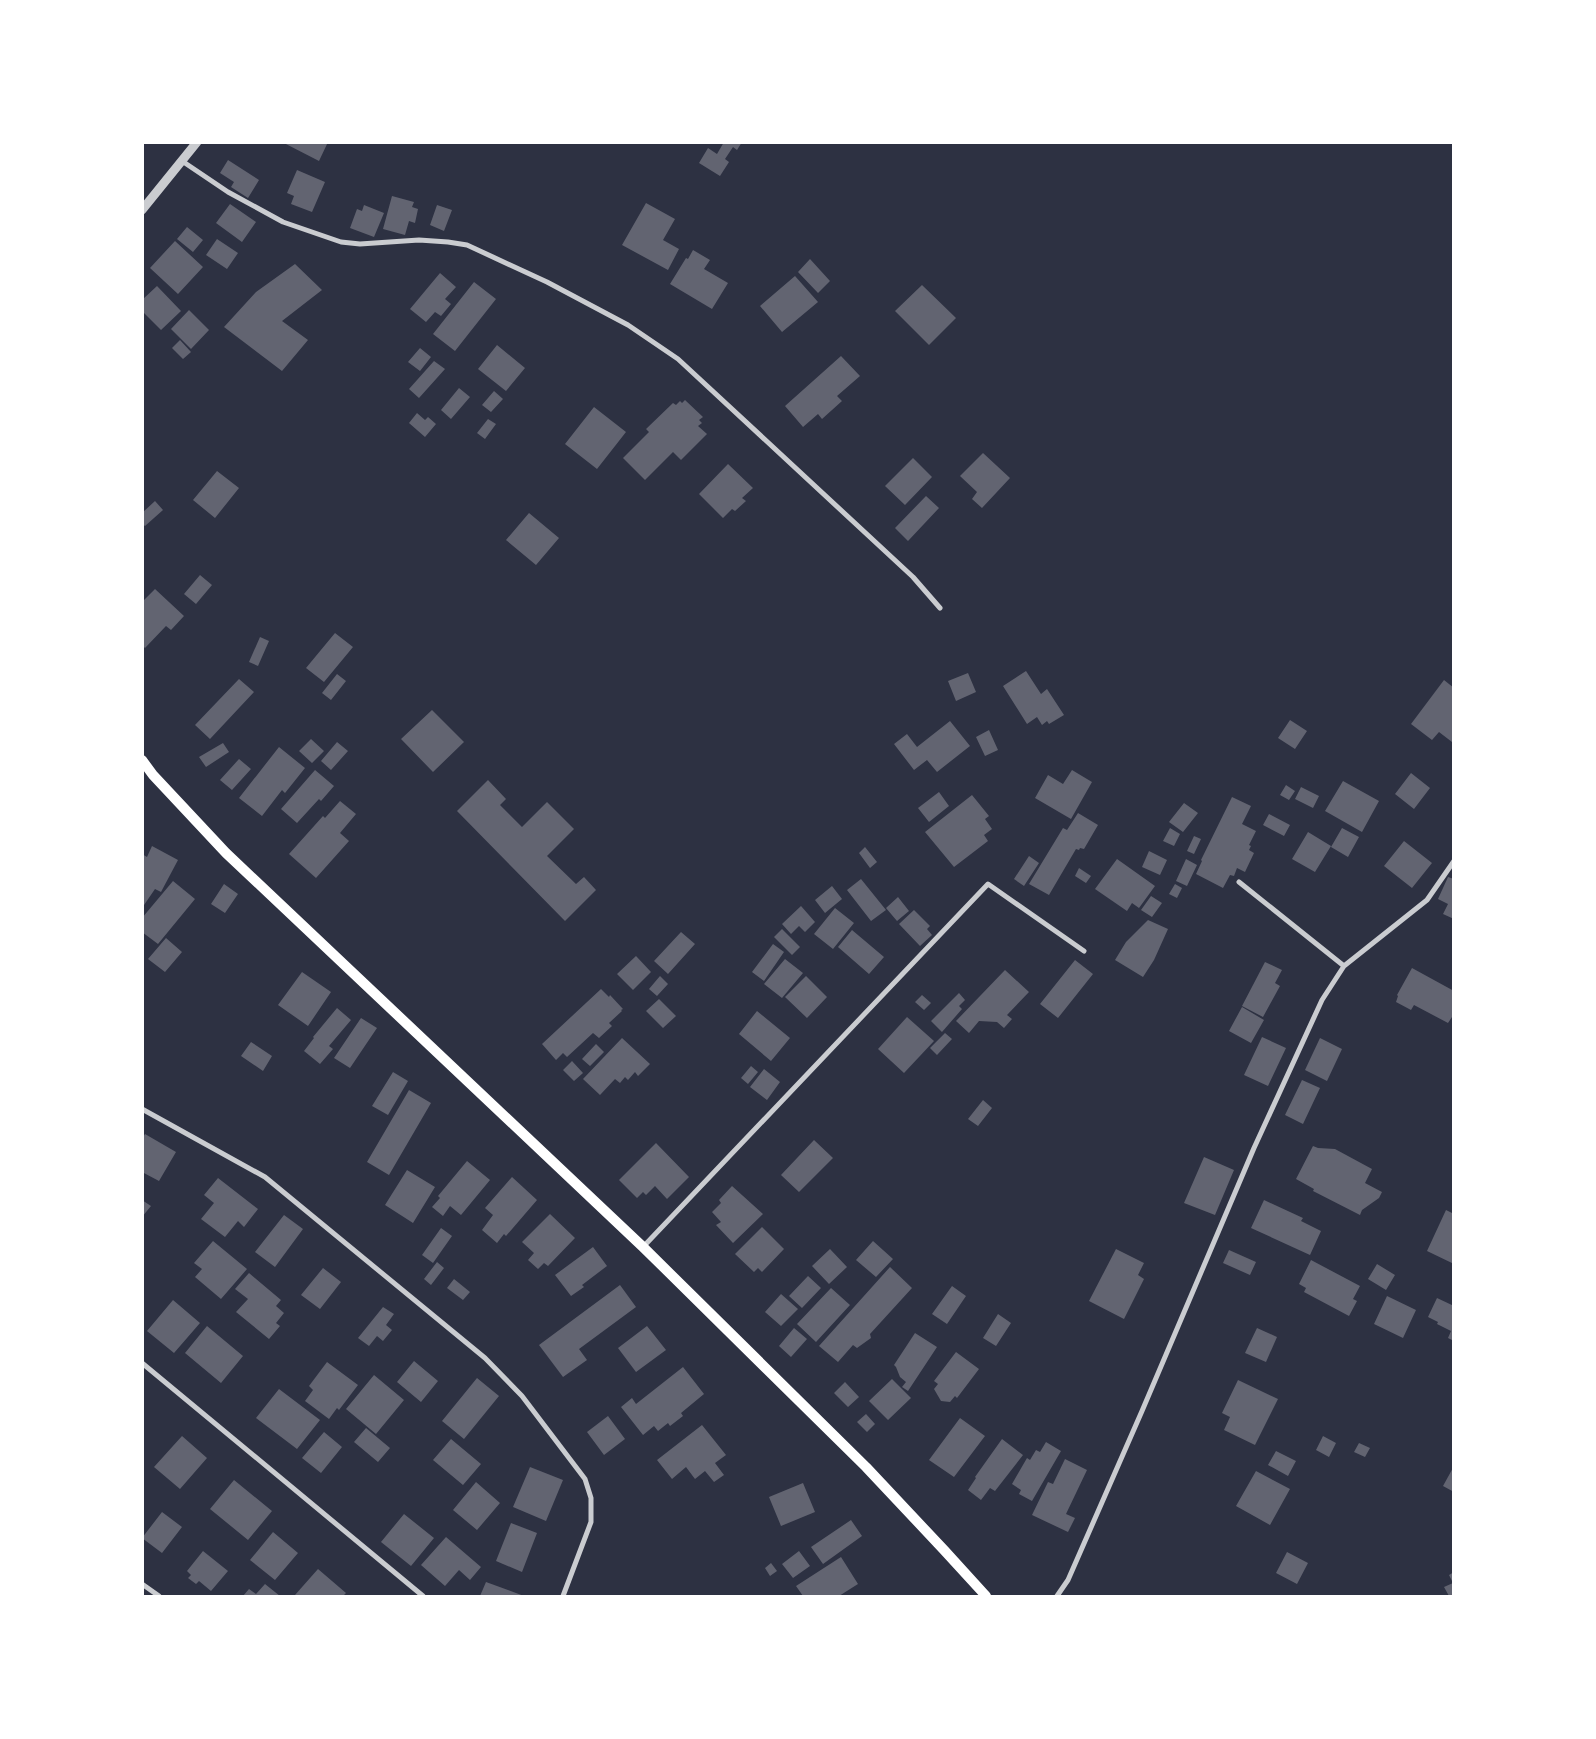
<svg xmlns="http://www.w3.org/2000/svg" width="1596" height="1739" font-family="Jost,sans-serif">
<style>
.building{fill:#626471}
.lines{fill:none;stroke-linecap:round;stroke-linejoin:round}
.minor{stroke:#caccd0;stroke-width:5}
.tertiary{stroke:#caccd0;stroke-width:9}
.secondary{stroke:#fff;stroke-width:10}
</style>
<rect width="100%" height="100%" fill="#2d3142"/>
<!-- building -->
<path class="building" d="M282,142H328L319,161Z
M724,142H742L737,150L733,147L725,159L729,162L720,176L699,163L708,148L717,154Z
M228,160L259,180L248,198L231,187L234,182L220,173Z
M297,170L325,182L312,212L291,204L294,196L287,193Z
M392,196L414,202L412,207L418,209L415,223L409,221L405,235L383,229Z
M646,203L675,219L663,240L679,249L668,270L622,245Z
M230,204L256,222L242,242L216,223Z
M364,205L384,213L374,237L350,228L357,209L362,211Z
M437,205L452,210L444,231L430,225Z
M187,227L203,240L193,252L177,239Z
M217,239L238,253L227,269L206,255Z
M175,241L203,267L178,294L150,268Z
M693,250L710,260L704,269L728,283L712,309L670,284L686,258L688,259Z
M810,259L830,281L818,293L798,272Z
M295,264L322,290L282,321L308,340L282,371L224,327L256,292Z
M440,273L456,287L445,299L451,304L441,316L435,312L426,322L410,309Z
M795,276L818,302L782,332L760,306Z
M474,282L496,299L455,351L433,334Z
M922,285L956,318L929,345L895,311Z
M157,286L181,311L161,330L142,311V300Z
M189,310L209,330L191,349L171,329Z
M180,340L191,352L183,359L172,348Z
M497,345L525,368L506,391L478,369Z
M420,348L431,357L420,371L408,362Z
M841,356L860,376L837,396L842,401L822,419L818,414L803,427L785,406Z
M434,361L445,369L419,398L409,389Z
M459,388L470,397L451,419L441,410Z
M494,391L503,399L491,412L482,405Z
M685,400L703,417L699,420L702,423L698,426L707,434L681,460L673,452L645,480L623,458L649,432L646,429L673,403L676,405L680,401L682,403Z
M594,407L626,432L597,469L565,444Z
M417,413L425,420L428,417L436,424L425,437L409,423Z
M488,419L496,424L485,439L477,433Z
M983,453L1010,478L982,508L972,499L977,492L960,476Z
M913,458L932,477L905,505L885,486Z
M728,464L753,488L742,498L746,501L735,511L732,509L723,518L699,494Z
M217,471L239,488L215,518L193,500Z
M926,496L939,508L908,541L895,528Z
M155,501L163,510L145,526L142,524V513Z
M529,513L559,538L536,565L506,540Z
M200,575L212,585L196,604L184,594Z
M155,589L184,616L171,630L166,626L145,648L142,645V602Z
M335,633L353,647L324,682L306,668Z
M260,637L269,641L258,666L249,662Z
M1026,671L1041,694L1047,689L1064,715L1049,724L1047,721L1042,725L1037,717L1027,724L1003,686Z
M968,673L976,692L956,701L948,681Z
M337,674L346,681L331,700L322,693Z
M239,679L254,692L210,739L195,725Z
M1444,680L1454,688V740L1452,742L1439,732L1432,740L1411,724Z
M432,710L464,742L433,772L401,739Z
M1290,720L1307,731L1295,749L1278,738Z
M950,721L970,746L937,772L927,760L914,770L894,744L907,734L917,747Z
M989,730L998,750L985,756L976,737Z
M311,739L324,751L312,763L299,751Z
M337,742L348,751L331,770L321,761Z
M223,743L229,752L206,767L199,757Z
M279,747L305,768L285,793L282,790L262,816L239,798Z
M239,759L251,769L232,790L220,780Z
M315,770L334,786L321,801L319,799L297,823L281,809Z
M1072,770L1092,782L1071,819L1035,798L1048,775L1063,784Z
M1411,773L1430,788L1414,809L1395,794Z
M488,780L506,799L500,805L522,827L547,802L574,829L547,856L576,884L584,877L596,890L565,921L457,811Z
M1343,781L1379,801L1362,832L1325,811Z
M1286,785L1295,791L1289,800L1280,795Z
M1301,787L1319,796L1313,808L1295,799Z
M939,792L949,806L929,822L918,808Z
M972,795L989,816L985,819L992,829L984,835L988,841L954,867L925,832Z
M1232,797L1251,806L1242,824L1256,831L1249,845L1251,846L1249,850L1254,853L1245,872L1237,868L1234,876L1230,875L1223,888L1196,874L1202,861L1201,860Z
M340,801L356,814L340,833L349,841L316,878L289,854L323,816L325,818Z
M1184,803L1198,813L1183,832L1169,822Z
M1078,813L1098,825L1084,849L1080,848L1079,850L1076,849L1049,895L1029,884L1063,828L1067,830Z
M1269,814L1290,825L1284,836L1263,825Z
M1170,828L1180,834L1174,846L1163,841Z
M1342,828L1359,837L1348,857L1331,847Z
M1308,832L1331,846L1315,872L1292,859Z
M1194,836L1201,839L1194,854L1187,851Z
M1404,841L1432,863L1412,888L1384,866Z
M152,846L178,860L161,892L155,889L142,908V854L147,857Z
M865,847L877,862L870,868L859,853Z
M1149,851L1167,860L1160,875L1142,867Z
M1029,856L1039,863L1024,886L1014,879Z
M1117,859L1155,886L1139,908L1132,903L1127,911L1095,889Z
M1186,859L1197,865L1187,886L1176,881Z
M1079,868L1091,876L1086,883L1075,876Z
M1448,877L1454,879V919L1443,914L1448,904L1438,899Z
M861,879L886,910L871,921L847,890Z
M173,881L195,899L158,944L142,932V918Z
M224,884L238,894L225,913L211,904Z
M1175,884L1182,888L1177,898L1169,894Z
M832,886L842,899L825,913L815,900Z
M1151,896L1162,903L1152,917L1141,910Z
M898,897L909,911L897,921L886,908Z
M801,906L815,922L805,932L799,926L791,934L782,924Z
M835,908L854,923L833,949L814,934Z
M914,910L930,926L927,929L932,935L920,946L899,924Z
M1148,920L1168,929L1154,960L1143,977L1115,960L1126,942Z
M782,929L800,947L792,955L774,937Z
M852,930L884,957L869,974L838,947Z
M681,932L695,944L668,974L654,961Z
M166,938L182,952L165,972L148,959Z
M773,944L784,952L764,981L752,972Z
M636,956L651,972L633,990L617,974Z
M785,959L803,973L782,998L764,984Z
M1075,960L1093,974L1058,1018L1040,1004Z
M1265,962L1282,970L1275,983L1280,986L1263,1017L1242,1006Z
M1412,968L1454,991V1014L1448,1023L1414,1005L1411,1010L1396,1002L1398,996L1397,995Z
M1005,970L1029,992L1007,1015L1012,1019L1004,1028L997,1022L979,1021L969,1033L956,1021Z
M302,972L331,992L308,1026L278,1005Z
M660,976L668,984L657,996L649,989Z
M806,976L827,997L807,1018L785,997Z
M601,989L609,997L610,995L623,1009L621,1010L622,1011L609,1023L612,1026L599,1038L593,1033L567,1057L563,1053L556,1060L542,1044Z
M959,993L965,1000L959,1006L962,1009L942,1032L931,1021Z
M922,995L931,1003L924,1010L915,1002Z
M659,999L676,1016L663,1028L646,1011Z
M1242,1007L1264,1020L1251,1043L1229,1031Z
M337,1008L351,1020L329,1046L333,1049L320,1064L304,1051L314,1038L313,1037Z
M757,1011L790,1038L771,1061L739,1034Z
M907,1017L934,1041L904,1073L878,1049Z
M361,1018L377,1028L350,1068L334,1058Z
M945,1033L952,1039L937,1055L930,1048Z
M1262,1037L1286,1048L1268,1086L1244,1075Z
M622,1038L650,1064L638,1076L635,1072L628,1080L625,1077L620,1083L615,1079L600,1095L583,1079Z
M1320,1038L1342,1049L1327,1081L1305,1070Z
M251,1042L272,1056L263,1071L241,1056Z
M596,1044L604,1052L590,1066L582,1059Z
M572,1061L583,1073L574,1081L563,1070Z
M751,1066L758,1072L748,1084L741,1078Z
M764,1069L780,1082L767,1100L750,1087Z
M393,1072L408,1081L388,1115L372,1106Z
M1302,1080L1320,1088L1303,1124L1285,1115Z
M409,1090L431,1103L389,1175L367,1162Z
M983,1100L992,1108L978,1126L968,1119Z
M145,1134L176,1152L159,1181L142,1172V1139Z
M814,1140L833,1158L799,1192L781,1175Z
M656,1143L689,1177L667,1199L655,1186L646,1195L643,1192L637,1198L619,1180Z
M1313,1146L1318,1148L1335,1149L1372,1169L1365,1183L1382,1192L1379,1198L1362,1210L1360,1215L1313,1191L1314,1189L1296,1179Z
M1204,1157L1234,1170L1215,1215L1184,1203Z
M467,1161L490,1180L461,1215L450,1206L443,1216L432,1207L440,1198L438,1196Z
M407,1170L435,1187L413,1223L385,1205Z
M512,1177L537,1200L506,1236L504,1234L497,1243L482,1230L493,1215L485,1208Z
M218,1178L258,1209L244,1227L238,1221L225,1237L201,1219L214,1203L204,1195Z
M732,1186L763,1214L733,1243L716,1225L721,1222L712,1212L721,1203L719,1200Z
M142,1200L151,1206L142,1217Z
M1264,1200L1303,1218L1301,1221L1321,1231L1310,1255L1251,1228Z
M1446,1210L1454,1214V1264L1427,1251Z
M550,1214L575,1238L548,1266L544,1263L538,1269L528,1260L534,1253L522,1242Z
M284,1215L303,1229L275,1267L255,1252Z
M762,1227L784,1249L762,1272L758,1268L754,1272L735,1254Z
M441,1228L452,1236L433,1263L422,1255Z
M213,1241L247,1269L221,1299L195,1277L202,1269L194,1263Z
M873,1241L893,1259L876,1277L856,1260Z
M593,1247L607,1266L582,1285L584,1287L571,1296L555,1275Z
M830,1249L847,1267L829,1284L812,1266Z
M1116,1249L1144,1263L1138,1275L1144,1279L1124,1319L1089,1301Z
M1229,1250L1256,1262L1250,1275L1223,1263Z
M1311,1260L1360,1286L1353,1299L1357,1301L1349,1316L1304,1292L1306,1288L1299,1284Z
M437,1262L444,1268L431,1285L424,1279Z
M1377,1264L1395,1275L1386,1290L1368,1279Z
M890,1267L912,1288L870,1334L871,1338L857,1348L853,1345L838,1362L819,1346Z
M323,1268L341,1282L320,1309L301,1295Z
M249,1273L281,1300L276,1306L284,1313L276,1323L280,1326L269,1339L236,1312L248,1299L235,1289Z
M808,1276L821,1288L802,1308L789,1296Z
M454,1279L470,1292L463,1300L447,1288Z
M620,1285L636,1307L579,1349L587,1360L563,1377L539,1345Z
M952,1286L966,1296L947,1324L932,1314Z
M831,1288L850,1305L816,1342L797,1324Z
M781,1294L798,1309L781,1326L765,1312Z
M1387,1296L1416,1310L1403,1338L1374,1324Z
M1437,1298L1454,1306V1341L1448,1338L1451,1331L1437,1324L1438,1322L1428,1317Z
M173,1300L200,1323L174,1353L147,1331Z
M383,1307L394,1314L386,1325L392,1330L383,1341L377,1336L369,1346L358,1338Z
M998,1314L1011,1323L996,1346L983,1338Z
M207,1326L243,1356L221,1383L185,1353Z
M647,1326L666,1350L636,1372L618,1348Z
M794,1328L807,1339L791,1357L779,1346Z
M1257,1328L1277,1337L1266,1362L1245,1353Z
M915,1333L937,1347L908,1391L902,1387L906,1382L900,1377L896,1367L894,1365Z
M956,1352L979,1369L957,1398L955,1396L950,1402L941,1401L934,1389L938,1384L934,1381Z
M414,1361L438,1381L421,1402L397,1382Z
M327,1362L358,1385L339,1410L337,1408L329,1419L305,1401L313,1390L309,1386Z
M683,1367L704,1394L681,1413L683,1416L670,1426L668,1423L658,1431L654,1426L643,1435L621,1407L632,1398L636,1404Z
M374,1375L404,1400L376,1434L346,1409Z
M477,1378L499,1396L464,1439L442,1421Z
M892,1379L911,1398L888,1420L869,1401Z
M1238,1380L1278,1399L1255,1445L1224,1430L1230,1417L1222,1413Z
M845,1382L859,1397L848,1407L834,1393Z
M279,1389L320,1420L297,1449L256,1418Z
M866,1414L875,1424L867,1432L857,1422Z
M608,1416L625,1439L604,1455L587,1432Z
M960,1418L985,1436L954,1477L929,1460Z
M702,1425L726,1455L715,1463L724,1475L714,1482L705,1471L695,1479L686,1467L672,1479L657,1460Z
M366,1428L390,1448L378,1462L354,1442Z
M324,1432L342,1447L321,1473L302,1458Z
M182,1436L207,1458L180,1489L154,1467Z
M1323,1436L1336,1443L1329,1457L1316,1450Z
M451,1439L481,1464L463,1485L433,1460Z
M1002,1439L1023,1455L995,1491L990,1488L981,1500L968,1490L976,1478L975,1477Z
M1046,1442L1061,1451L1032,1501L1019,1494L1021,1490L1012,1484L1027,1458L1030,1460L1036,1450L1040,1452Z
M1359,1443L1370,1448L1365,1457L1354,1452Z
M1276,1451L1296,1461L1288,1476L1268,1465Z
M1065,1459L1087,1470L1066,1514L1075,1518L1068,1532L1032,1515L1048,1482L1053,1484Z
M1454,1466V1492L1443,1486Z
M530,1467L563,1480L546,1521L513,1507Z
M1256,1471L1290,1489L1270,1525L1236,1506Z
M234,1480L272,1511L248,1540L210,1509Z
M476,1482L500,1503L477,1530L453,1510Z
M803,1483L815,1512L781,1526L769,1497Z
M162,1512L182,1527L162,1553L142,1538Z
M404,1514L434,1538L411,1566L381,1542Z
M851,1520L862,1536L823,1564L811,1547Z
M511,1523L537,1533L522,1572L496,1561Z
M273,1532L298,1553L275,1580L250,1560Z
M446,1537L481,1567L470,1580L459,1570L445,1586L421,1565Z
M203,1551L228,1571L211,1591L199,1581L196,1584L188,1578L191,1575L187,1571Z
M799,1551L810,1566L793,1578L782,1564Z
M1287,1552L1308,1563L1297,1584L1276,1573Z
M841,1557L858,1584L839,1596H803L796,1586Z
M771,1563L777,1571L770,1576L765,1568Z
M318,1569L346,1593L343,1596H297L295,1595Z
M1454,1572V1596H1449L1444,1587L1453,1583L1449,1575Z
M486,1582L524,1596H480Z
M265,1584L280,1596H243L249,1589L256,1594Z"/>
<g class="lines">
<!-- minor -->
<path class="minor" d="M182,161L228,192L283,222L341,242L360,244L419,240L448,242L467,245L547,282L628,325L678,359L913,577L940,608
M1239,882L1344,966
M142,1109L265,1177L485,1358L522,1396L585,1479L591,1498V1522L563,1596
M643,1247L988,884L1084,951
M142,1363L423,1596
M142,1584L159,1596
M1057,1596L1068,1580L1142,1411L1254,1148L1322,1000L1344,966L1427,900L1454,861"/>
<!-- tertiary -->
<path class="tertiary" d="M142,210L197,142"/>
<!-- secondary -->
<path class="secondary" d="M142,760L153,775L226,853L643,1247L866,1467L944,1550L986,1596"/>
</g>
<!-- border -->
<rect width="1596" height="1739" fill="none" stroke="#ffffff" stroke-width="288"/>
</svg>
